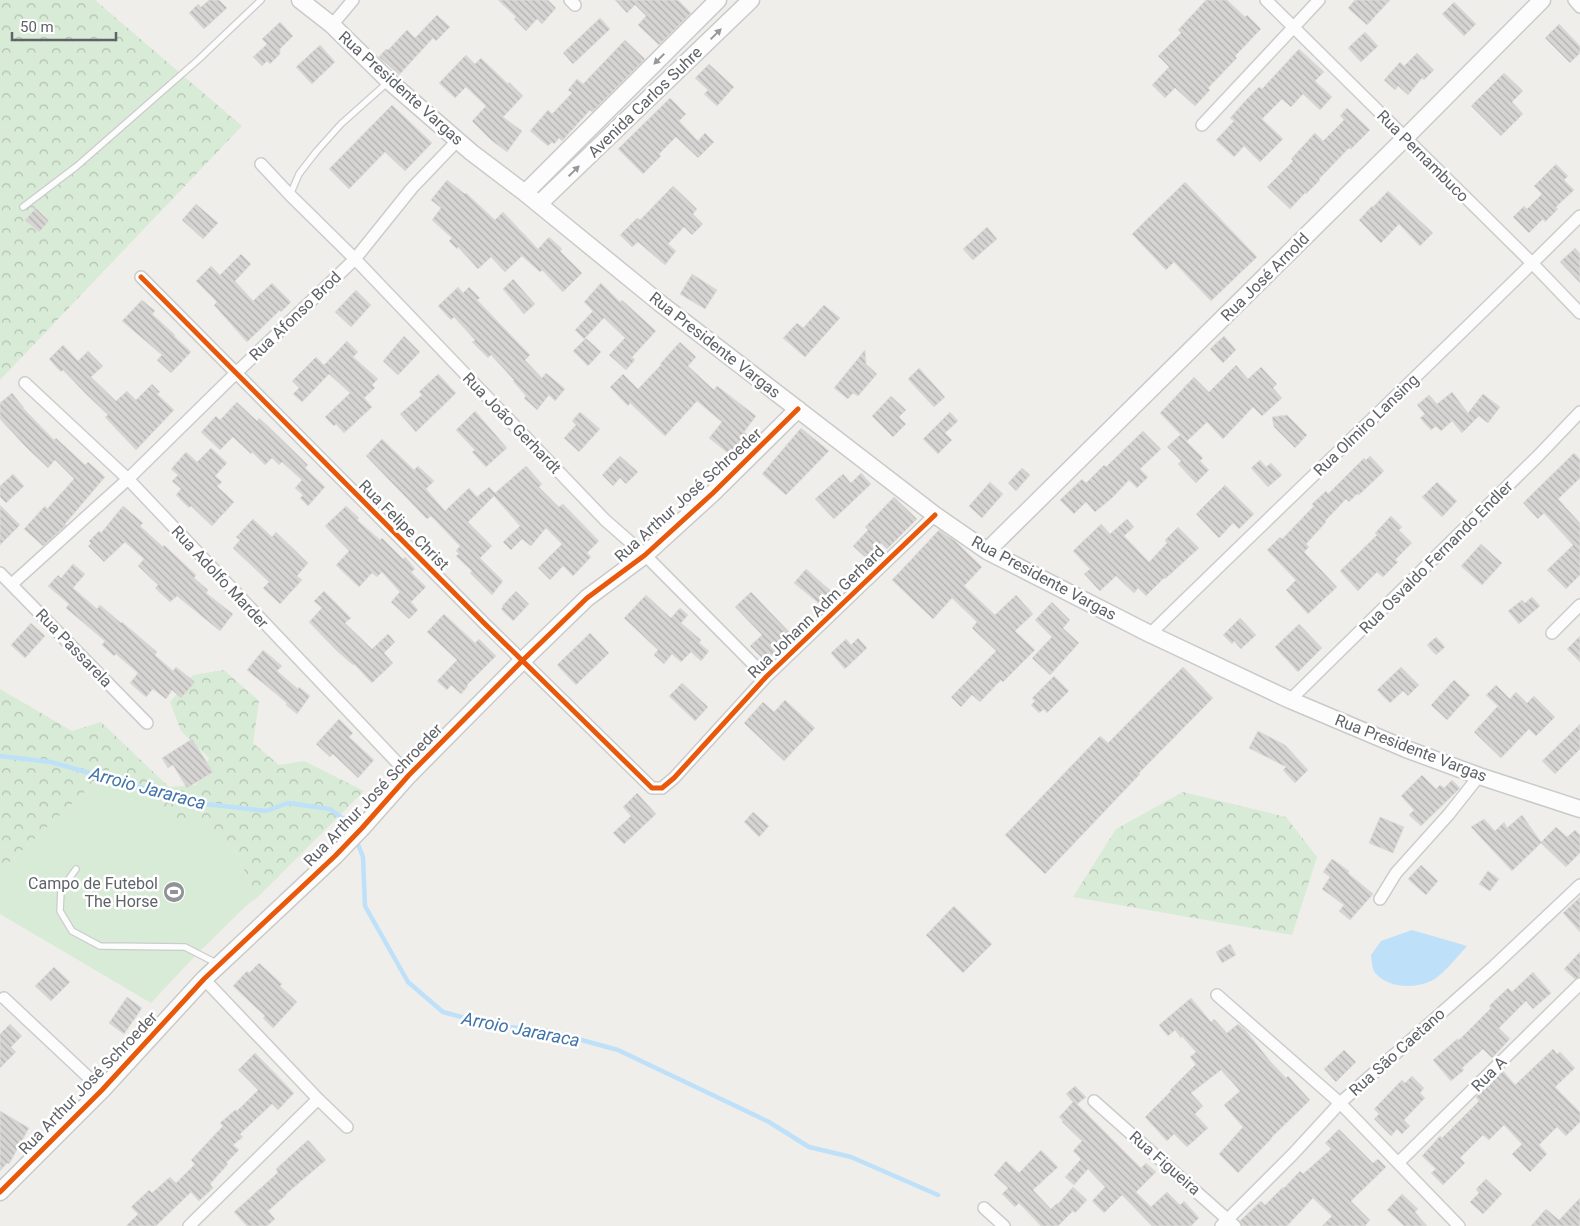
<svg xmlns="http://www.w3.org/2000/svg" width="1580" height="1226" font-family="Roboto,sans-serif">
<style>
.forest{fill:url(#forest-crowns)}
.park{fill:#d8ebd6}
.water{fill:#bfe0f9}
.lines{fill:none;stroke-linecap:round;stroke-linejoin:round}
.stream{stroke:#bfe0f9;stroke-width:4.5}
.building{fill:url(#building-back-hatch);stroke:#deddd9}
.lane-casing{stroke:#cbcccc;stroke-width:8}
.street-casing{stroke:#cbcccc;stroke-width:14}
.secondary-casing{stroke:#cacacb;stroke-width:19}
.lane{stroke:#fdfcfc;stroke-width:5.5}
.street{stroke:#fdfcfc;stroke-width:11}
.secondary{stroke:#fdfcfc;stroke-width:16}
.cycleway-casing{stroke:#fff;stroke-width:8}
.cycleway{stroke:#e8590c;stroke-width:5}
.oneway{fill:#96999c}
.labels{text-anchor:middle;dominant-baseline:central;stroke-width:5;stroke-linejoin:round;paint-order:stroke}
.street-label{font-size:16px;fill:#5f6368;stroke:#fff}
.poi-label{font-size:16px;fill:#5f6368;stroke:#fff;text-anchor:end}
.water-label{font-size:18px;font-style:italic;fill:#4174aa;stroke:#fff}
</style>
<defs>
<pattern id="forest-crowns" width="20" height="18" patternUnits="userSpaceOnUse" patternTransform="scale(1.25)"><rect width="20" height="18" fill="#d8ebd6"/><path d="M2 6a3 3 0 1 1 6 0M12 15a3 3 0 1 1 6 0" fill="none" stroke="#b2c2b1"/></pattern>
<pattern id="building-back-hatch" width="6" height="6" patternUnits="userSpaceOnUse" patternTransform="scale(1.25)"><rect width="6" height="6" fill="#d6d5d3"/><path d="M-1 5l2 2M0 0l6 6M5-1l2 2" fill="none" stroke="#b1b0af"/></pattern>
</defs>
<rect width="100%" height="100%" fill="#efeeea"/>
<!-- forest -->
<path class="forest" d="M0,0H95L242,126L0,380Z
M224,670L259,701L253,743L279,765L304,761L364,791L257,898L234,849L198,819H165L112,767L0,871V689L72,731L101,722L169,787L197,785L209,758L181,731L170,702L193,675Z
M1183,792L1286,817L1317,857L1292,935L1073,897L1116,829Z"/>
<!-- park -->
<path class="park" d="M112,767L165,819H198L234,849L257,898L247,905L194,957L151,1003L0,914V871Z"/>
<!-- water -->
<path class="water" d="M1412,930L1467,946C1458,956 1442,976 1431,981C1413,989 1390,988 1376,974C1372,970 1372,961 1371,955L1381,941Z"/>
<g class="lines">
<!-- stream -->
<path class="stream" d="M0,756L51,762L196,803L266,811L288,803L330,809L351,825L353,831
M356,839L363,857L365,906L408,982L443,1012L495,1026L545,1030L618,1050L769,1122L809,1147L851,1157L938,1195"/>
</g>
<!-- building -->
<path class="building" d="M209,0H219L227,8L204,29L189,13L198,4L201,7Z
M498,0H548L556,8L542,24L537,19L526,31L514,19L516,17Z
M615,0H678L691,13L659,45L638,25L646,16L635,5L627,13Z
M1206,0H1227L1245,17L1247,15L1261,29L1235,56L1237,58L1208,88L1210,90L1195,106L1175,88L1165,98L1152,85L1169,67L1158,56L1181,33L1178,30Z
M1355,0H1390L1367,25L1348,8Z
M1454,2L1476,24L1464,36L1442,14Z
M437,15L450,27L436,41L433,38L399,75L379,57L386,49L388,50L407,30L415,38Z
M600,18L610,29L573,64L563,53Z
M280,22L293,36L280,49V54L270,64L267,61L262,66L253,57L267,44L262,39Z
M1559,24L1580,46V53L1570,63L1545,38Z
M1365,32L1378,46L1361,62L1348,48Z
M625,40L645,59L592,112L590,110L562,141L559,138L554,144L552,142L548,146L530,131L548,110L552,114L572,93L568,90L577,79L583,84Z
M320,45L335,62L312,84L296,67Z
M1299,49L1324,72L1315,81L1332,97L1320,110L1303,94L1291,107L1282,99L1262,119L1283,139L1260,162L1244,146L1234,157L1216,140L1234,121L1230,118L1246,100L1259,87L1262,89Z
M1417,53L1434,70L1424,80L1422,78L1408,95L1398,86L1395,90L1384,80L1400,62L1404,66Z
M466,55L475,64L481,58L508,84L509,82L523,96L503,117L522,131L507,152L491,140L472,121L486,106L466,87L455,98L439,83Z
M709,64L734,87L717,106L704,94L708,90L695,78Z
M1504,73L1523,91L1512,102L1523,114L1501,136L1471,106Z
M670,98L686,114L679,121L698,141L705,133L714,142L698,158L676,137L659,154L661,156L643,174L618,149Z
M392,105L432,143L405,171L385,152L349,189L329,169Z
M1347,108L1370,130L1351,149L1349,148L1319,179L1320,180L1306,194L1305,193L1290,209L1267,187L1293,161L1291,159L1315,133L1323,141L1344,120L1340,116Z
M1556,164L1568,176L1564,180L1574,190L1556,207L1558,209L1545,222L1543,219L1529,233L1513,217L1524,206L1527,209L1542,194L1534,186Z
M447,180L465,194L466,193L495,220L503,212L538,249L549,237L562,249L560,251L582,273L563,292L542,270L540,272L522,256L505,272L491,257L478,269L458,247L457,249L449,241L452,238L432,220L441,208L431,200Z
M1185,182L1257,257L1211,301L1174,262L1166,270L1132,234Z
M673,186L697,209L693,214L703,224L692,235L684,227L668,244L676,251L665,265L638,242L632,247L620,235L637,218L640,220Z
M1388,191L1433,233L1420,246L1399,224L1381,243L1359,220L1372,206L1373,207Z
M196,204L218,223L203,239L182,220Z
M36,208L49,221L39,232L25,220Z
M987,227L997,239L973,260L963,249Z
M1575,248L1580,254V283L1560,262Z
M241,254L251,264L235,281L253,301L272,283L291,302L281,312L280,310L247,342L214,305L217,302L196,281L211,266L220,275Z
M692,274L717,290L705,309L680,294Z
M513,279L535,304L524,314L503,289Z
M601,283L620,302L622,300L656,331L632,357L635,360L626,370L609,355L625,338L604,318L584,339L575,330L593,311L584,302Z
M458,287L463,293L469,287L480,298L477,300L530,355L525,360L542,378L546,373L565,389L555,401L549,395L537,410L524,398L526,396L513,381L514,380L491,355L488,358L472,342L475,340L454,317L451,320L438,306Z
M356,290L371,305L351,327L335,312Z
M142,300L155,311L152,314L175,335L174,336L191,352L171,373L157,360L162,355L122,321Z
M824,305L840,318L805,357L783,338L797,323L803,328Z
M404,336L420,352L398,375L383,361Z
M1224,336L1236,350L1223,363L1210,349Z
M586,338L601,352L588,366L573,351Z
M347,341L358,352L353,357L378,379L372,385L375,388L364,398L372,407L344,433L336,424L334,426L325,417L350,393L329,374L302,402L293,394L299,388L292,381L316,357L324,365Z
M680,342L696,357L688,366L714,390L717,386L756,416L744,432L749,436L733,457L709,438L722,422L697,401L665,436L630,403L628,406L610,387L623,374L638,389L661,365L660,364Z
M63,345L78,361L88,351L103,366L91,377L116,401L127,391L136,400L152,384L160,392L157,394L174,410L136,450L105,417L108,415L86,394L63,370L61,372L49,359Z
M865,350L866,364L877,374L858,396L853,393L848,399L834,388Z
M1236,365L1248,379L1261,367L1277,384L1273,388L1282,398L1262,416L1253,407L1223,439L1207,422L1187,441L1160,413L1194,377L1209,392Z
M919,368L945,397L934,407L908,379Z
M438,374L456,393L416,432L400,414L422,395L419,392Z
M1452,392L1468,413L1483,394L1500,407L1488,423L1479,416L1462,433L1452,421L1441,431L1436,426L1431,430L1420,418L1425,414L1417,405L1429,395L1437,404Z
M12,393L24,408H23L54,440L56,438L85,465L88,462L105,477L65,524L66,525L43,546L24,529L45,506L47,509L74,479L55,460L48,468L25,446L0,419V403Z
M891,396L906,410L899,417L906,424L893,437L872,416Z
M237,402L257,421L259,418L272,430L308,465L305,468L325,487L308,506L300,498L303,495L295,488L302,480L282,462L279,465L272,458L265,465L252,452L251,454L233,437L220,450L201,432L216,416L220,420Z
M475,411L507,448L486,467L472,452L475,450L456,430Z
M580,412L600,429L579,452L564,438L576,425L572,421Z
M950,412L958,421L945,433L952,440L938,454L923,439Z
M1287,415L1307,435L1295,448L1274,427L1272,417Z
M801,428L829,451L786,495L762,474Z
M1143,431L1161,449L1140,469L1148,477L1137,488L1129,480L1112,498L1095,512L1086,502L1074,514L1060,500L1082,479L1086,483L1104,465L1106,467Z
M1180,435L1203,458L1200,461L1209,470L1196,483L1178,464L1181,461L1167,447Z
M382,439L414,470L418,466L434,481L426,489L445,511L469,488L477,497L489,487L495,493L526,466L542,484L539,487L559,507L563,504L599,541L587,553L591,557L573,576L563,566L550,580L538,568L562,544L546,528L531,546L522,539L511,550L503,542L520,526L494,496L468,522L492,546L480,558L503,581L492,595L470,573L472,571L456,556L459,554L456,551L460,546L431,516L427,519L366,456Z
M211,448L227,463L215,476L222,482L217,486L234,502L212,526L191,506L189,508L176,495L181,489L172,481L178,475L171,469L186,452L197,462Z
M1574,453L1580,459V478L1558,499L1580,523V575L1566,589L1547,570L1573,545L1544,513L1538,519L1523,503Z
M620,456L638,472L626,484L620,478L613,486L602,475Z
M1370,456L1384,471L1359,495L1357,494L1349,502L1346,499L1325,521L1326,522L1306,544L1309,547L1304,552L1337,587L1308,614L1286,590L1296,580L1267,550L1280,537L1282,539L1314,506L1312,504L1326,491L1328,494L1364,458L1366,460Z
M1260,460L1266,467L1271,463L1282,475L1268,487L1251,468Z
M1022,468L1030,475L1016,491L1008,483Z
M861,473L871,484L834,519L815,499L843,474L851,483Z
M13,474L24,486L6,503L0,497V486Z
M990,482L1003,494L982,518L969,506Z
M1437,482L1457,501L1442,517L1422,497Z
M1225,485L1254,514L1239,529L1233,523L1219,538L1196,514Z
M894,497L917,519L887,549L881,543L867,559L853,546L868,530L865,527Z
M0,505L20,525L0,545Z
M123,506L143,523L140,526L163,547L164,545L196,575L194,578L208,590L206,593L233,614L220,631L177,596L170,602L155,588L158,585L138,566L144,559L125,542L104,562L88,546L91,543L89,541L99,531L101,533Z
M346,506L359,518L357,520L380,540L382,538L403,559L405,557L415,569L411,572L426,587L411,602L418,610L409,619L391,602L400,592L382,572L377,577L372,573L359,587L336,565L349,551L325,526Z
M1391,516L1402,527L1399,530L1412,543L1395,560L1398,562L1383,577L1377,572L1358,591L1340,571L1377,535L1375,533Z
M253,519L272,537L276,532L308,563L297,576L302,580L280,604L263,588L269,582L233,548L240,540L236,537Z
M1127,519L1134,527L1124,536L1149,562L1167,543L1165,540L1178,527L1199,548L1165,579L1164,578L1146,596L1138,588L1134,593L1116,576L1100,591L1084,574L1090,569L1073,551L1101,524L1110,534Z
M939,530L955,541L982,567L964,586L995,615L1016,595L1033,614L1015,631L1035,650L1003,682L1001,680L980,702L972,695L961,707L951,697L996,651L972,628L977,622L952,598L933,619L892,580Z
M1481,544L1502,563L1482,585L1461,566Z
M73,564L85,574L73,588L97,609L100,605L121,623L122,622L157,652L155,655L173,671L176,667L195,682L181,698L172,690L166,699L153,689L146,697L130,683L138,673L116,654L114,656L102,645L105,641L66,608L69,604L48,586L58,575L61,578Z
M806,569L832,592L821,605L794,583Z
M324,591L351,618L345,623L372,649L388,634L395,642L384,653L393,663L372,683L354,664L353,665L336,650L309,622L322,608L314,601Z
M516,591L529,604L513,621L501,609L503,607L502,606Z
M751,592L793,636L766,662L750,646L762,635L735,607Z
M646,595L671,618L680,608L688,615L681,623L701,640L699,643L709,651L701,661L691,652L681,662L672,654L664,664L654,655L658,650L624,618Z
M1532,597L1540,606L1519,624L1508,611L1522,600L1525,603Z
M1052,602L1070,620L1063,628L1079,643L1050,675L1032,658L1052,637L1035,620Z
M444,614L475,643L479,639L496,656L467,685L468,686L461,694L451,685L447,690L437,681L457,660L427,632Z
M1240,618L1256,635L1241,649L1234,641L1232,644L1223,635Z
M31,623L45,636L25,658L11,645Z
M1299,624L1322,648L1298,672L1275,647Z
M590,633L609,653L576,685L557,665Z
M1580,636V662L1567,649Z
M1436,637L1445,647L1436,655L1427,645Z
M858,638L867,648L845,669L831,653L846,639L851,645Z
M263,650L282,666L277,671L298,689L299,687L310,696L297,714L286,705L287,703L247,670Z
M1183,667L1213,698L1139,773L1140,774L1045,874L1005,835L1100,736L1108,743Z
M1401,667L1419,685L1408,696L1403,691L1390,703L1377,690Z
M1054,676L1069,691L1047,713L1044,709L1039,713L1031,705L1035,701L1032,698Z
M1454,680L1470,695L1447,720L1431,705Z
M682,683L708,707L695,721L669,696Z
M1496,685L1510,699L1516,692L1527,703L1534,696L1555,717L1536,736L1529,729L1501,758L1474,732L1498,706L1486,695Z
M785,700L815,728L784,761L744,723L763,702L774,712Z
M339,719L353,733L349,737L374,760L358,778L333,754L330,757L316,744Z
M1580,724V749L1555,774L1542,761Z
M1258,731L1285,745L1308,770L1295,783L1283,770L1286,767L1249,748Z
M192,739L213,772L187,788L173,765L168,768L162,758Z
M1422,775L1436,789L1440,785L1444,788L1452,780L1460,788L1421,826L1409,815L1414,810L1401,796Z
M637,793L656,814L624,844L613,833L631,816L623,807Z
M753,812L769,826L759,837L744,822Z
M1522,815L1541,842L1556,827L1567,837L1575,830L1580,835V853L1566,867L1541,843L1512,871L1471,827L1484,819L1495,831L1504,822L1507,828Z
M1380,817L1404,827L1393,853L1369,843Z
M1332,859L1349,871L1348,873L1373,894L1350,920L1339,911L1344,905L1322,889L1330,877L1323,872Z
M1421,865L1438,881L1426,895L1408,879Z
M1488,871L1499,879L1490,891L1479,884Z
M1580,897V932L1563,913Z
M954,906L992,944L963,973L926,935Z
M1230,944L1236,955L1222,963L1216,952Z
M1580,952V977L1575,979L1564,969Z
M259,963L282,984L280,986L297,1002L273,1028L263,1018L265,1016L233,986L247,971L249,973Z
M54,967L70,982L51,1001L35,986Z
M1533,972L1551,993L1533,1009L1526,1001L1499,1028L1510,1039L1492,1058L1483,1049L1462,1068L1464,1070L1451,1081L1433,1060L1457,1039L1459,1040L1491,1008L1489,1006L1508,988L1512,992Z
M127,997L142,1008L124,1034L109,1023Z
M1191,998L1211,1022L1214,1019L1227,1033L1238,1024L1245,1030L1270,1061L1286,1078L1288,1076L1310,1100L1271,1138H1272L1238,1173L1219,1154L1243,1127L1224,1105L1240,1091L1221,1070L1191,1093L1203,1106L1195,1114L1208,1128L1187,1147L1174,1134L1167,1141L1145,1117L1171,1091L1170,1090L1196,1064L1190,1057L1196,1052L1182,1036L1181,1038L1175,1030L1168,1036L1159,1025Z
M10,1024L22,1036L11,1047L16,1052L0,1068V1034Z
M1553,1049L1557,1054L1560,1052L1575,1068L1555,1087L1580,1112V1122L1566,1136L1557,1127L1539,1145L1547,1154L1530,1172L1512,1154L1522,1144L1504,1125L1489,1140L1483,1135L1460,1158L1465,1163L1443,1185L1431,1173L1436,1169L1422,1156L1440,1136L1442,1138L1479,1101L1476,1097L1503,1071L1515,1085Z
M1344,1050L1356,1062L1336,1082L1324,1069Z
M255,1053L294,1093L278,1110L272,1104L240,1134L243,1137L233,1145L239,1150L226,1163L228,1164L210,1184L213,1188L199,1201L191,1192L156,1226H126L138,1214L131,1207L149,1190L152,1193L170,1177L176,1183L195,1164L191,1160L223,1126L220,1123L235,1110L237,1111L258,1090L238,1070Z
M1412,1076L1424,1088L1420,1093L1425,1098L1404,1120L1410,1126L1402,1134L1397,1129L1391,1136L1374,1119L1379,1114L1374,1109L1402,1080L1405,1083Z
M1075,1086L1086,1097L1077,1104L1141,1168L1146,1163L1156,1172L1136,1192L1151,1207L1167,1192L1180,1205L1184,1201L1199,1218L1191,1226H1152L1122,1195L1104,1213L1092,1201L1105,1187L1088,1169L1074,1185L1065,1177L1081,1159L1073,1151L1082,1141L1062,1122L1063,1120L1059,1117L1073,1102L1066,1094Z
M0,1111L29,1128L9,1164L7,1163L0,1171Z
M1339,1129L1373,1163L1378,1159L1386,1167L1351,1201L1370,1220L1365,1226H1322L1332,1216L1313,1198L1287,1226H1242L1240,1221L1261,1201L1265,1205L1283,1187L1284,1188L1300,1171L1303,1174L1331,1149L1325,1143Z
M308,1140L326,1160L286,1194V1195L268,1211L275,1219L267,1226H247L234,1212L273,1177L278,1172L276,1169Z
M1041,1150L1058,1167L1033,1190L1051,1209L1057,1203L1058,1204L1073,1187L1087,1200L1075,1213L1073,1211L1058,1226H1041L1019,1203L1015,1207L1002,1194L1008,1188L994,1175L1006,1161L1019,1173Z
M1486,1179L1502,1194L1483,1214L1470,1202L1479,1193L1476,1189Z
M1402,1194L1418,1209L1415,1212L1427,1226H1404L1387,1210Z
M1580,1198V1226H1531L1546,1209L1559,1220Z"/>
<g class="lines">
<!-- lane casing -->
<g class="lane-casing">
<path id="lane" d="M290,195L299,174L316,152L341,124L387,83
M23,207L77,166L198,60L261,0
M76,869L61,890L60,911L72,931L100,946L185,947L218,964"/>
</g>
<!-- street casing -->
<g class="street-casing">
<path id="street" d="M570,0L575,5
M1266,0L1532,263L1580,313
M1574,0L1580,7
M332,25L353,0
M1202,125L1319,0
M261,164L290,195L355,259L605,520L645,555L766,677
M141,277L484,623L652,788H662L674,778L766,677L935,515
M25,383L128,479L409,775
M0,573L147,723
M12,584L128,479L236,373L355,259L412,188L458,140
M1552,633L1580,605
M1150,634C1293,494 1438,357 1580,216
M1290,700L1538,456L1580,412
M1380,899L1396,873L1449,814L1479,776
M204,979L318,1099L347,1127
M1217,995L1340,1103L1459,1226
M4,998L102,1090
M1094,1101L1235,1226
M1398,1163L1580,984
M984,1208L1004,1226
M189,1226L318,1099
M1221,1226L1293,1154L1340,1103L1493,967L1580,885"/>
</g>
<!-- secondary casing -->
<g class="secondary-casing">
<path id="secondary" d="M300,0L332,25L389,81L471,152L525,193L661,304L935,515L987,551L1150,634L1290,700L1406,749L1479,776L1580,809
M525,193L718,0
M539,204L751,0
M987,551L1405,138L1542,0
M0,1192L102,1090L204,979L335,856L362,828L409,775L522,661L587,598L645,555L713,493L798,409"/>
</g>
<!-- lane -->
<use href="#lane" class="lane"/>
<!-- street -->
<use href="#street" class="street"/>
<!-- secondary -->
<use href="#secondary" class="secondary"/>
<!-- cycleway casing -->
<g class="cycleway-casing">
<path id="cycleway" d="M141,277L484,623L652,788H662L674,778L766,677L935,515
M0,1192L102,1090L204,979L335,856L362,828L409,775L522,661L587,598L645,555L713,493L798,409"/>
</g>
<!-- cycleway -->
<use href="#cycleway" class="cycleway"/>
</g>
<!-- one-way arrows -->
<defs><path id="oneway-solid" d="M-6-.8H1V-3.2L6.5 0L1 3.2V.8H-6Z" transform="scale(1.25)"/></defs>
<g class="oneway">
<use href="#oneway-solid" transform="translate(716 34) rotate(-44)"/>
<use href="#oneway-solid" transform="translate(659 59) rotate(135)"/>
<use href="#oneway-solid" transform="translate(574 171) rotate(-44)"/>
</g>
<!-- icons -->
<defs>
<g id="stadium-disc" transform="scale(1.125)"><circle r="9.5" fill="#919496" stroke="#fff"/><path d="M0-5a6.5 5 0 1 0 0 10a6.5 5 0 1 0 0-10ZM-3.5-1.8h7v3.6h-7Z" fill="#fff"/></g>
</defs>
<g fill-rule="evenodd">
<use href="#stadium-disc" x="174" y="892"/>
</g>
<g class="labels">
<!-- street labels -->
<g class="street-label">
<text transform="translate(401 88) rotate(42)">Rua Presidente Vargas</text>
<text transform="translate(645 102) rotate(-44)">Avenida Carlos Suhre</text>
<text transform="translate(1423 156) rotate(45)">Rua Pernambuco</text>
<text transform="translate(1265 277) rotate(-45)">Rua José Arnold</text>
<text transform="translate(295 316) rotate(-44)">Rua Afonso Brod</text>
<text transform="translate(715 345) rotate(38)">Rua Presidente Vargas</text>
<text transform="translate(512 423) rotate(46)">Rua João Gerhardt</text>
<text transform="translate(1366 425) rotate(-44)">Rua Olmiro Lansing</text>
<text transform="translate(688 495) rotate(-42)">Rua Arthur José Schroeder</text>
<text transform="translate(404 525) rotate(45)">Rua Felipe Christ</text>
<text transform="translate(1436 557) rotate(-45)">Rua Osvaldo Fernando Endler</text>
<text transform="translate(220 577) rotate(47)">Rua Adolfo Marder</text>
<text transform="translate(1044 578) rotate(28)">Rua Presidente Vargas</text>
<text transform="translate(816 612) rotate(-44)">Rua Johann Adm Gerhard</text>
<text transform="translate(74 648) rotate(46)">Rua Passarela</text>
<text transform="translate(1411 748) rotate(21)">Rua Presidente Vargas</text>
<text transform="translate(373 795) rotate(-46)">Rua Arthur José Schroeder</text>
<text transform="translate(1397 1052) rotate(-42)">Rua São Caetano</text>
<text transform="translate(1489 1074) rotate(-45)">Rua A</text>
<text transform="translate(88 1083) rotate(-46)">Rua Arthur José Schroeder</text>
<text transform="translate(1165 1163) rotate(41)">Rua Figueira</text>
</g>
<!-- poi labels -->
<g class="poi-label">
<text x="158" y="883">Campo de Futebol<tspan x="158" dy="18">The Horse</tspan></text>
</g>
<!-- water labels -->
<g class="water-label">
<text transform="translate(148 788) rotate(15)">Arroio Jararaca</text>
<text transform="translate(521 1029) rotate(11)">Arroio Jararaca</text>
</g>
</g>
<!-- scale -->
<path d="M12 32v8h104v-8" fill="none" stroke="#5f6368" stroke-width="2.5"/>
<text x="20" y="32" font-size="15" fill="#5f6368" stroke="#ffffff" stroke-width="4" paint-order="stroke">50 m</text>
</svg>
